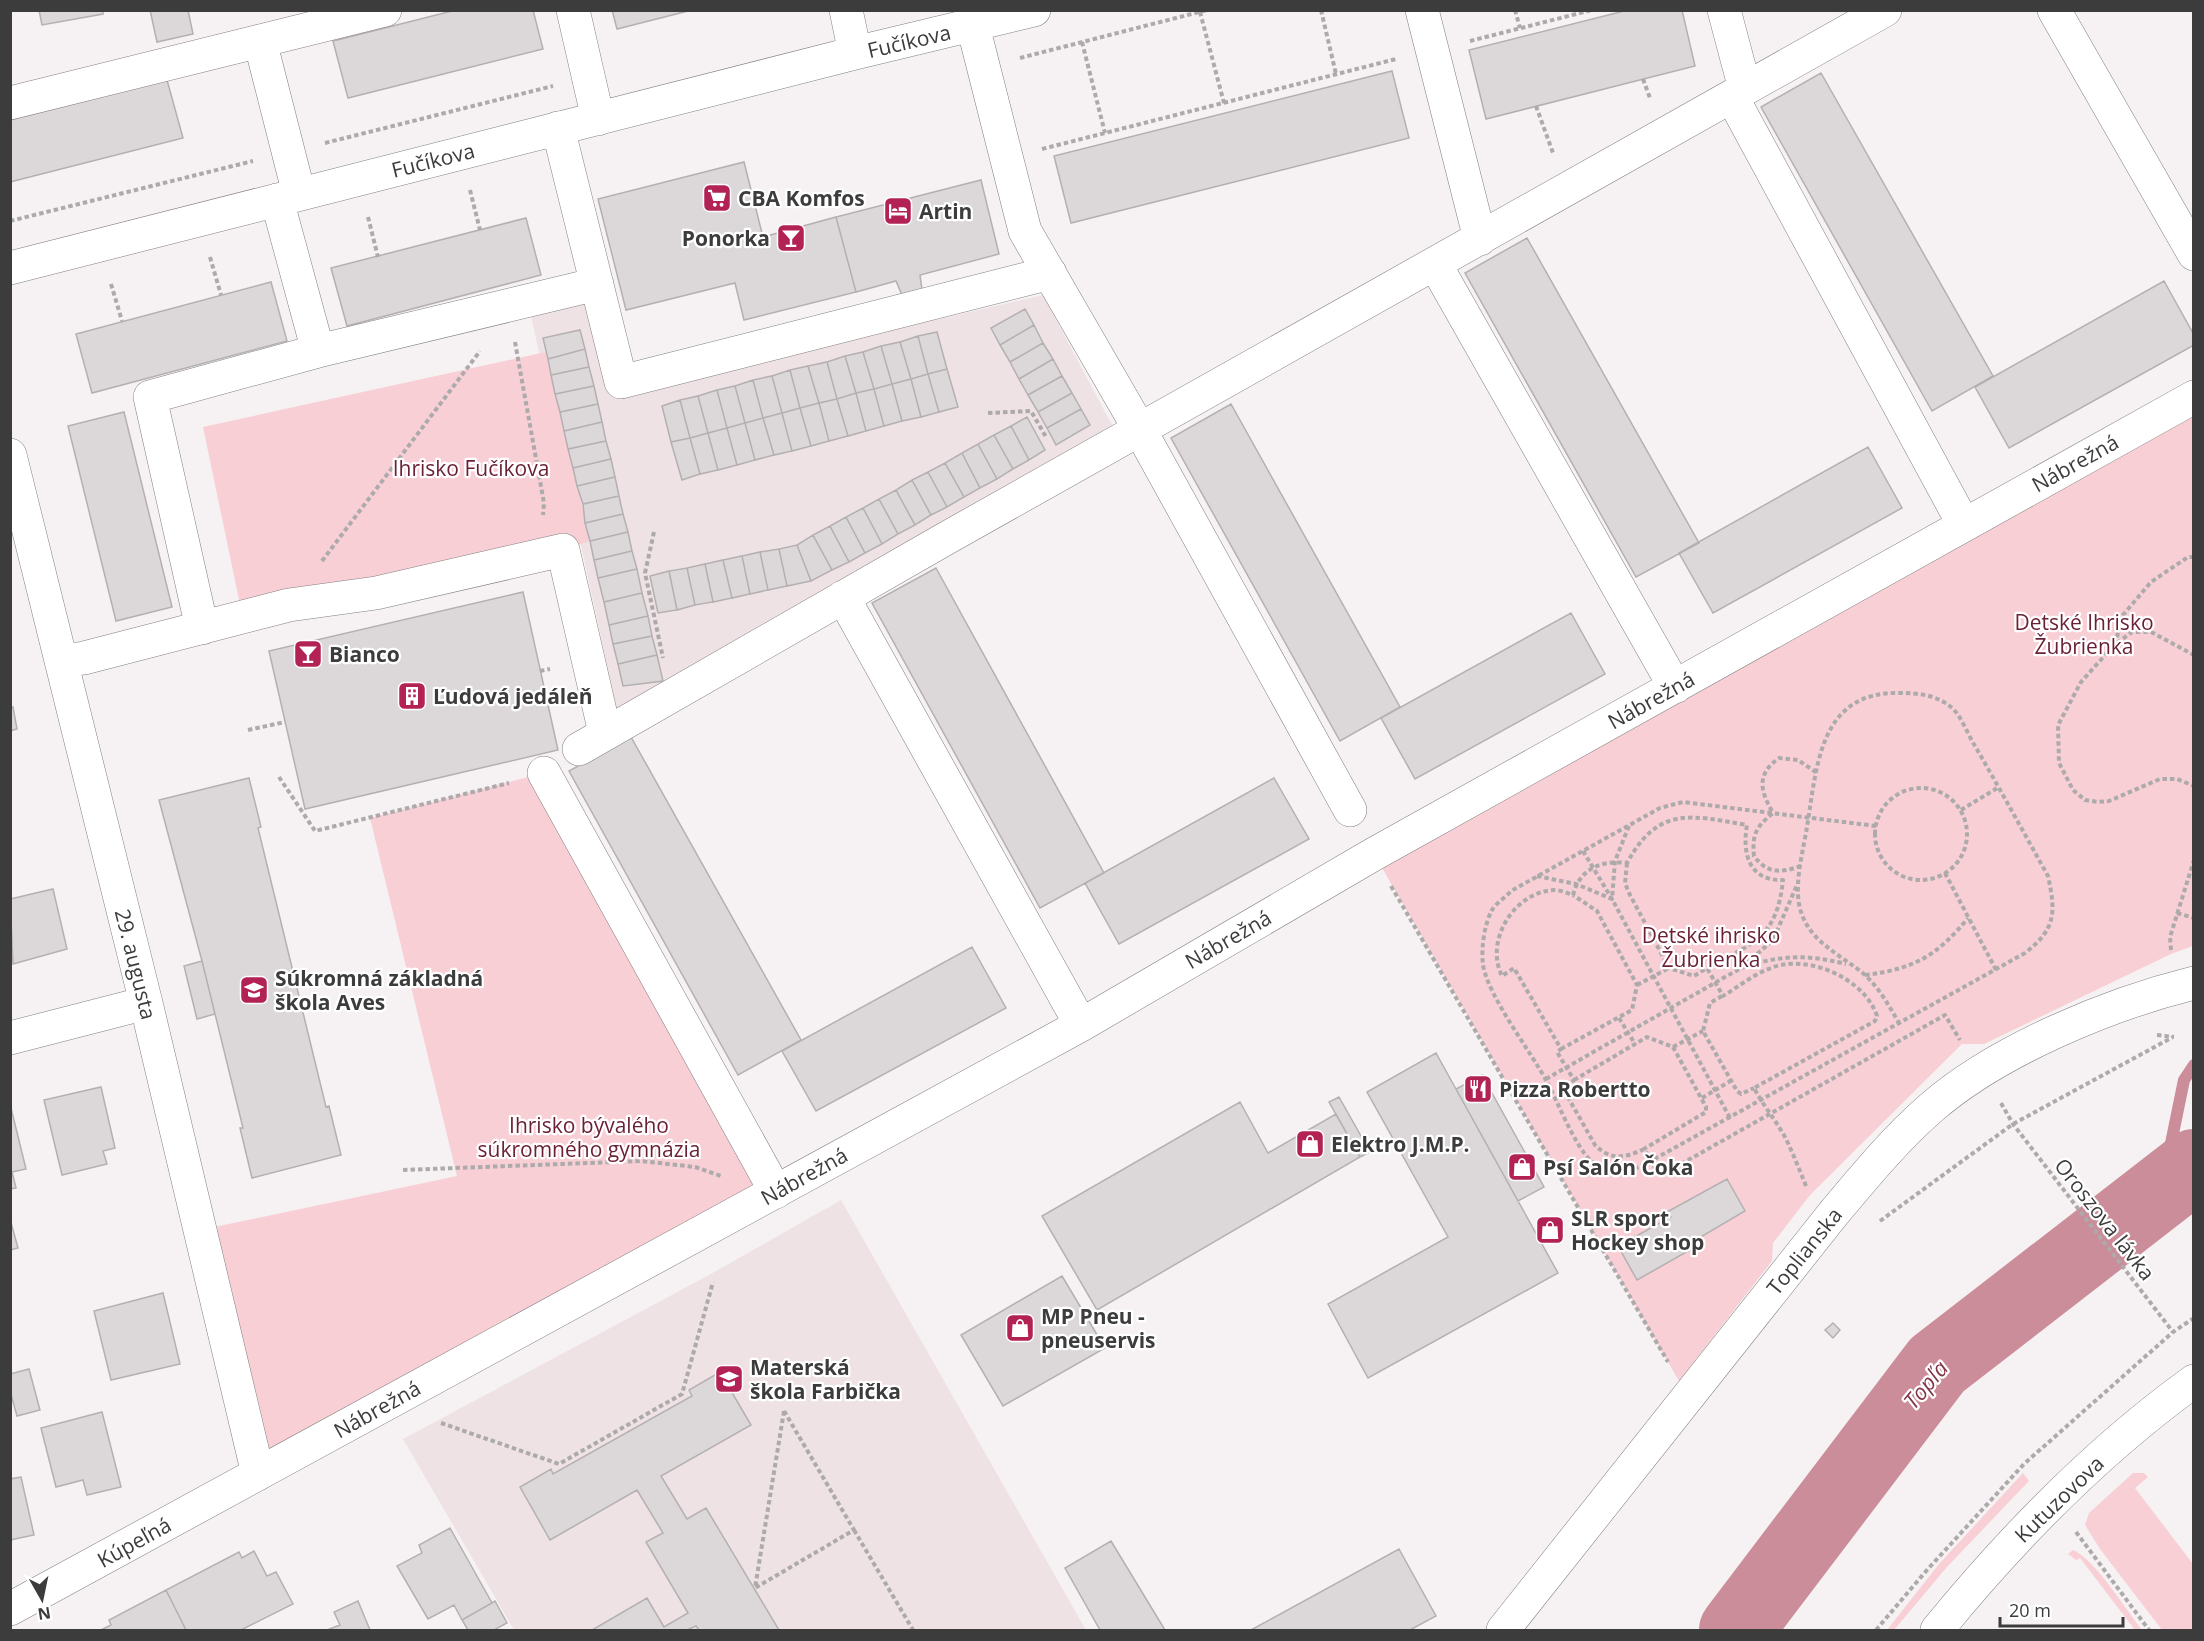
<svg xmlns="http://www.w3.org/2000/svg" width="2204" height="1641" font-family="'Open Sans',sans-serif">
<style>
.built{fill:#efe2e4}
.green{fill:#f9cfd6}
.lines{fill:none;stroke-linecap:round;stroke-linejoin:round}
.stream{stroke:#cb8d99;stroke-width:12}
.river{stroke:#cb8d99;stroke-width:74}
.building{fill:#dcd8d9;stroke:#b4b0b1;stroke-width:1.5}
.minor-casing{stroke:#827f7f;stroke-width:34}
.path{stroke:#adaaab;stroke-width:4;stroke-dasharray:4.5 3;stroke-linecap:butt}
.minor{stroke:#fff;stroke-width:33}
.labels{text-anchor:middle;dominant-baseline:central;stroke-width:4.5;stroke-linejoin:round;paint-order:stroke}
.street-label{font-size:21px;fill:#3d3c3c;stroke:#fff}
.poi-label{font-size:21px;font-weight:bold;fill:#3d3c3c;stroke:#fff;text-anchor:start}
.park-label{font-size:21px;fill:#691f35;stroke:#fff}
.water-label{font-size:22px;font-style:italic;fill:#82364a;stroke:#fff}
</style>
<rect width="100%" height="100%" fill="#f6f2f3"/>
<!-- built -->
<path class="built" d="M1043,295L1113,427L618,715L531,316L589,302L613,395Z
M841,1200L1086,1630H514L403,1439L709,1275Z"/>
<!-- green -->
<path class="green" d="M546,352L590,541L563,550L243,619L203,427Z
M2193,397V946L2171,954L1984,1044H1962L1810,1195L1773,1243L1772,1261L1679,1381L1374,854Z
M544,773L776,1192L258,1474L200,1230L457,1176L370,818Z
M2023,1473L2029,1481L1947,1567L1894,1630H1887L1939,1564Z
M2133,1473H2144L2148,1477L2135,1488L2193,1564V1630H2162L2100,1549L2085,1525L2089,1513Z
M2073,1550C2094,1558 2127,1611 2142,1630H2135L2080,1558L2076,1560L2068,1554Z"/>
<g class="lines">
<!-- stream -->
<path class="stream" d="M2161,1192L2184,1080L2194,1065"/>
<!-- river -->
<path class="river" d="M1736,1630L1937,1365L2194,1166"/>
</g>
<!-- building -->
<path class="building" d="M39,10H103V14L42,25Z
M150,10H188L193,34L157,42Z
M456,10H533L543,49L348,98L333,41Z
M612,10H692L617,29Z
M1628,10H1682L1695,66L1486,119L1469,50Z
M1392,71L1409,138L1071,223L1054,156Z
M1821,73L1993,376L1932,411L1761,107Z
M167,80L183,138L10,182V120Z
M744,162L763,237L836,217L856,292L744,320L735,283L626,310L598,199Z
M981,180L999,254L920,275L922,290L902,295L896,281L856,292L836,217Z
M526,218L541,275L347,326L331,268Z
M1527,238L1699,543L1636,577L1465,273Z
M2164,281L2194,335V345L2009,448L1975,387Z
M271,282L287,341L92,393L76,334Z
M1025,309L1034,325L1000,345L991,328Z
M1034,325L1043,343L1010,362L1000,345Z
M580,330L585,349L548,359L543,338Z
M937,332L947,369L928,374L918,336Z
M918,336L928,374L911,379L900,342Z
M900,342L911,379L892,384L881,346Z
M1043,343L1053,359L1019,379L1010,362Z
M881,346L892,384L874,389L863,352Z
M585,349L589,367L551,375L548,359Z
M863,352L874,389L856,393L845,356Z
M845,356L856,393L837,399L827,362Z
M1053,359L1062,376L1028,395L1019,379Z
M827,362L837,399L819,403L808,366Z
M808,366L819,403L800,408L790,370Z
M589,367L594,386L555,394L551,375Z
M947,369L958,407L939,412L928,374Z
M790,370L800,408L782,413L772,376Z
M928,374L939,412L921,417L911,379Z
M772,376L782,413L763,418L753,380Z
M1062,376L1072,393L1038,412L1028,395Z
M911,379L921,417L902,421L892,384Z
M753,380L763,418L745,423L735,386Z
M892,384L902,421L884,426L874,389Z
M594,386L598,404L560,412L555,394Z
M735,386L745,423L727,428L717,390Z
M874,389L884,426L866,431L856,393Z
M717,390L727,428L708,433L698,396Z
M856,393L866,431L848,436L837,399Z
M1072,393L1081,409L1047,428L1038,412Z
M698,396L708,433L690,438L680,400Z
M837,399L848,436L829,441L819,403Z
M680,400L690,438L671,442L662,406Z
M819,403L829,441L811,446L800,408Z
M598,404L602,422L564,431L560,412Z
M1231,404L1400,707L1340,741L1171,438Z
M800,408L811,446L792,451L782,413Z
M1081,409L1090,425L1056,445L1047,428Z
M124,412L172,607L116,621L68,426Z
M782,413L792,451L774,455L763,418Z
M1027,417L1045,450L1029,460L1011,426Z
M763,418L774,455L755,460L745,423Z
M602,422L606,441L568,449L564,431Z
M745,423L755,460L737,465L727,428Z
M1011,426L1029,460L1013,469L994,435Z
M727,428L737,465L718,470L708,433Z
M708,433L718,470L700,474L690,438Z
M994,435L1013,469L997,479L978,444Z
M690,438L700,474L682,480L671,442Z
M606,441L611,459L573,468L568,449Z
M978,444L997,479L980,488L962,453Z
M1868,447L1902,508L1713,613L1679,553Z
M962,453L980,488L964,497L945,463Z
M611,459L615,477L577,486L573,468Z
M945,463L964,497L947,507L928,472Z
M928,472L947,507L931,515L912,480Z
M615,477L619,496L583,504L577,486Z
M912,480L931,515L915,525L896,490Z
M896,490L915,525L898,534L879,499Z
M619,496L623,514L585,523L583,504Z
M879,499L898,534L882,544L863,508Z
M863,508L882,544L865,553L846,517Z
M623,514L628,532L590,541L585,523Z
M846,517L865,553L849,562L830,526Z
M830,526L849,562L832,570L813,535Z
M628,532L632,551L594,560L590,541Z
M813,535L832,570L811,581L797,545Z
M797,545L811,581L787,586L779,549Z
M779,549L787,586L768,590L760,552Z
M632,551L637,569L598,578L594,560Z
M760,552L768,590L750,594L742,556Z
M742,556L750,594L732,598L723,560Z
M723,560L732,598L713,602L705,564Z
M705,564L713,602L695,605L687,568Z
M687,568L695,605L677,610L669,571Z
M936,568L1104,873L1040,908L872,603Z
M637,569L642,593L604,602L598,578Z
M669,571L677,610L658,613L650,576Z
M523,592L558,750L305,809L269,651Z
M642,593L648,616L609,625L604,602Z
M1571,613L1605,674L1415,779L1381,718Z
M648,616L652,636L613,644L609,625Z
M652,636L657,655L618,664L613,644Z
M657,655L663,681L623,686L618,664Z
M13,707L17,729L10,731V708Z
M631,737L801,1040L738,1075L569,771Z
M249,778L261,827L258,828L326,1107L329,1106L341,1155L252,1178L240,1128H243L202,961L159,800Z
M1274,778L1309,839L1119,944L1085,883Z
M53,889L67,949L13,964L10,899Z
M972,947L1006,1008L816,1111L782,1051Z
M202,961L215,1014L197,1019L184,966Z
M1436,1053L1558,1273L1368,1378L1328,1304L1448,1237L1367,1092Z
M1482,1075L1544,1187L1518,1201L1456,1089Z
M101,1087L115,1148L103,1151L107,1164L62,1175L44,1100Z
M1339,1097L1370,1152L1360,1157L1329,1102Z
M1240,1102L1268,1153L1336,1114L1360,1157L1097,1310L1042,1216Z
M11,1108L26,1169L12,1172L16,1188L10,1189Z
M1727,1179L1745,1211L1687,1245L1690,1250L1637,1280L1618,1246L1671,1217L1667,1212Z
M10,1219L18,1248L10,1250Z
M1062,1276L1105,1348L1003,1406L961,1335Z
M163,1293L180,1364L111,1380L94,1311Z
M1833,1323L1840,1330L1833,1338L1825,1330Z
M29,1369L40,1410L17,1416L10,1391V1374Z
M720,1372L751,1425L661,1476L687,1519L706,1508L779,1630H699L696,1626L687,1630H592L647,1598L664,1627L688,1613L646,1542L663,1533L637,1490L550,1540L520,1487L551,1469L553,1474L692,1396L689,1390Z
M102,1412L121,1487L87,1495L83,1480L56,1487L41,1428Z
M21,1477L34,1535L10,1540V1479Z
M450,1528L492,1603L462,1620L454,1605L428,1619L397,1566L422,1553L419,1545Z
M1111,1541L1165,1630H1100L1065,1568Z
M1399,1549L1436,1616L1410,1630H1251Z
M254,1551L267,1576L276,1572L293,1604L241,1630H186L166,1590L239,1552L242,1558Z
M166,1590L186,1630H101L111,1625L109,1620Z
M358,1601L370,1630H327L340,1625L334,1612Z
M495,1601L507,1623L494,1630H468L462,1620Z"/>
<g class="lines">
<!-- minor casing -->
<g class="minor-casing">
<path id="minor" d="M573,10L598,119
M846,10L855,53
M1422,10L1480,239
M1724,10L1745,89
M2054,10L2194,254
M973,26L1025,231L1140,430L1350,810
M260,41L299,194
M1732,97L1964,525
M10,103L385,10
M558,128L621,382L1050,273
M1435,264L1675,687
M10,268L855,53L1034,10
M318,351L597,284
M10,455L146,1003L258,1474
M843,597L1081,1025
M202,628L150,397L318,351L277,200
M61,661L84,658L289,605L376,593L563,550L605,733
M579,749L945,539L1885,10
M544,773L776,1192
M10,1038L146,1003
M10,1609L1081,1025L1374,854L2194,397
M1503,1630L1833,1214C1864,1177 1895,1139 1932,1107C1998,1050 2109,1004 2194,983
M1937,1630C2012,1538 2097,1451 2194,1381"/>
</g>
<!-- path -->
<path class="path" d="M1321,10L1336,74
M1515,10L1520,28
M1200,12L1224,103
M1470,41L1592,10
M1082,42L1105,133
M1020,58L1207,10
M1643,79L1650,98
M1536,106L1553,153
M325,143L553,86
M1042,149L1396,59
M470,190L480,230
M368,217L378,257
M10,221L253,161
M210,257L221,295
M111,284L122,321
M515,342L544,503L543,515
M988,413L1031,411L1046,437
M654,532L645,573L663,658
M2194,557H2188L2151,582L2123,615L2115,644L2081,682L2058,725L2059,763L2073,790L2085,800L2098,802L2109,801L2160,779H2177L2194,786
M322,561L480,351
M2117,643L2132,632H2151L2194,655
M540,671L550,669
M248,730L285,722
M279,777L315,831L509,783
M1875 834a46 46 0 1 1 92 0a46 46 0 1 1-92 0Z
M1961,810L1999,787
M1876,826L1683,802L1660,808L1511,891C1506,897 1496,903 1492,910C1484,925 1481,949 1483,965C1489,998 1530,1050 1547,1082C1559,1104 1574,1145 1592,1162C1605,1174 1625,1171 1640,1167L2025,953C2056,929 2056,913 2048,876C2024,833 2000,789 1975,746C1968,735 1961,715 1951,707C1936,695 1919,693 1900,693C1819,691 1817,766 1807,827C1803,851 1795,880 1799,904C1806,941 1839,953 1865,975C1880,989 1889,1006 1899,1023
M1583,851L1612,899L1730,1118
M1627,863L1625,883L1629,893L1669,968L1694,976L1707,968
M1801,866C1781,873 1767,874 1754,856C1752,834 1756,827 1773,813C1761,792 1755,775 1779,758L1798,760L1817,773
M1945,873L1996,970
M1537,876L1576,884L1612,899L1615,861L1629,826
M1391,886L1668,1362
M2177,913L2194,918
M2171,950L2170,937L2194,860
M1746,964L1773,940L1797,885
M1865,975C1914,969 1937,956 1968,918
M1637,985L1669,968
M1722,996L1710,1003L1703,1031L1737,1091L1741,1094L1754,1088
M1619,1018L1635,1044
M2157,1035L2174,1037
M1673,1047L1703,1031
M1561,1049L1632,1010L1637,985L1597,911L1573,895
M1546,1079L1741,968C1780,955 1806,954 1846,964
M1574,1080L1647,1037L1673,1047L1706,1107V1112L1644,1149
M1702,1098L1732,1080
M2001,1103L2013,1124L2173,1332
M403,1170L641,1161L695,1167L721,1176
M1806,1186C1800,1171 1794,1156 1787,1141C1778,1123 1764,1107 1754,1088L1875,1021L1877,1016C1865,979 1808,953 1771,968C1754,974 1738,987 1723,996L1707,968C1753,943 1777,938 1783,880C1749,881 1742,854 1747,825C1690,815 1658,806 1627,863C1602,860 1580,868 1573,895C1567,893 1560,890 1555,890C1515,891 1484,940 1502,976L1514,968L1561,1049L1557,1052L1574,1080L1566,1087L1565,1092L1595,1145C1611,1161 1625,1158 1644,1149L1660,1176L1945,1015L1960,1040
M1880,1221L2013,1124L2173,1037
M784,1411L854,1530L755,1588Z
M441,1423L559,1464L682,1394L713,1282
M854,1530L913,1630
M2076,1532L2149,1630
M1876,1630L1927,1570L2024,1464L2173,1332L2194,1318"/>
<!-- minor -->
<use href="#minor" class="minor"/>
</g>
<!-- icons -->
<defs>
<g id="supermarket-square" transform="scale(1.5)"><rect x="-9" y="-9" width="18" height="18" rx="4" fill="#b22255" stroke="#fff"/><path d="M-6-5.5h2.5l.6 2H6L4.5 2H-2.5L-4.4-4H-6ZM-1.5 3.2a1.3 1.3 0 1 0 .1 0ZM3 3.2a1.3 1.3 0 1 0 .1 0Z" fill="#fff"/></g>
<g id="hotel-square" transform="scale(1.5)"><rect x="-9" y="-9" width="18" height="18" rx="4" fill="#b22255" stroke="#fff"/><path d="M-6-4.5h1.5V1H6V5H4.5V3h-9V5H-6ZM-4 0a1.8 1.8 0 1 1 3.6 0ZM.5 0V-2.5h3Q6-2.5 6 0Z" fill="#fff"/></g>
<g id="bar-square" transform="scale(1.5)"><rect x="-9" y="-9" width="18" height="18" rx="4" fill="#b22255" stroke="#fff"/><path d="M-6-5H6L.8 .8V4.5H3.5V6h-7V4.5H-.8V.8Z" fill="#fff"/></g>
<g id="building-square" transform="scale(1.5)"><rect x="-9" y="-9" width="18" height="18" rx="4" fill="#b22255" stroke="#fff"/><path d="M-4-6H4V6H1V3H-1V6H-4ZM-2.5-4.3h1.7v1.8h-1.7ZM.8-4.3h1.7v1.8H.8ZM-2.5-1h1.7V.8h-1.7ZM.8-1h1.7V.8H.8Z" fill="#fff"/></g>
<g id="school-square" transform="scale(1.5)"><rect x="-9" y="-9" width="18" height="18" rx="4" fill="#b22255" stroke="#fff"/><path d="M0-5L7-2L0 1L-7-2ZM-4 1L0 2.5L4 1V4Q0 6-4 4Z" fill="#fff"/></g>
<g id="restaurant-square" transform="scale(1.5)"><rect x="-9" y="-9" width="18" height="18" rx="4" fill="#b22255" stroke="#fff"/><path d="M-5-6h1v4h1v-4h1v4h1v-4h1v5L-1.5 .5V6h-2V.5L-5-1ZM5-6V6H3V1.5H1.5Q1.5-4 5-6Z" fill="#fff"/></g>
<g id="shop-square" transform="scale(1.5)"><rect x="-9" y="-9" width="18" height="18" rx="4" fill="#b22255" stroke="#fff"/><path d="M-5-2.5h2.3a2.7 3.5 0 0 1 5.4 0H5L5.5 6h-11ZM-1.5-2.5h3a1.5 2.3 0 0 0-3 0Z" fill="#fff"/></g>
</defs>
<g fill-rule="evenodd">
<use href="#supermarket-square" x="717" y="198"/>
<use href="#hotel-square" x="898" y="211"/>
<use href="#bar-square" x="791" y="238"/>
<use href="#bar-square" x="308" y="654"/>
<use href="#building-square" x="412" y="696"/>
<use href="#school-square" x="254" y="990"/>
<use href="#restaurant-square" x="1478" y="1089"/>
<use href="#shop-square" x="1310" y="1144"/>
<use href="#shop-square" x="1522" y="1167"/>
<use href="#shop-square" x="1550" y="1230"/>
<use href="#shop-square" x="1020" y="1328"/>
<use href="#school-square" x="729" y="1379"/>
</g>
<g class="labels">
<!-- street labels -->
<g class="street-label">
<text transform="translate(909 41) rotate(-13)">Fučíkova</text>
<text transform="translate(433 160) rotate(-14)">Fučíkova</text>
<text transform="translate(2075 463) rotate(-29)">Nábrežná</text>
<text transform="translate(1651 700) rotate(-29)">Nábrežná</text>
<text transform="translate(1228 939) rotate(-30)">Nábrežná</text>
<text transform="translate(136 964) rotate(76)">29. augusta</text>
<text transform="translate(804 1176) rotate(-29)">Nábrežná</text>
<text transform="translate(2105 1219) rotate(52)">Oroszova lávka</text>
<text transform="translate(1804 1251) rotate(-51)">Toplianska</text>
<text transform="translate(377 1409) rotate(-29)">Nábrežná</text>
<text transform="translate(2059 1499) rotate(-44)">Kutuzovova</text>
<text transform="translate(134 1542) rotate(-29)">Kúpeľná</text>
</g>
<!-- poi labels -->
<g class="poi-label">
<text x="738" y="198">CBA Komfos</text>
<text x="919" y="211">Artin</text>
<text x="770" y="238" text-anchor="end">Ponorka</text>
<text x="329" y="654">Bianco</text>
<text x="433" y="696">Ľudová jedáleň</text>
<text x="275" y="978">Súkromná základná<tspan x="275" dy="24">škola Aves</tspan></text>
<text x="1499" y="1089">Pizza Robertto</text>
<text x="1331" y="1144">Elektro J.M.P.</text>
<text x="1543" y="1167">Psí Salón Čoka</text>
<text x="1571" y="1218">SLR sport<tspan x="1571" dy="24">Hockey shop</tspan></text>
<text x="1041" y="1316">MP Pneu -<tspan x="1041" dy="24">pneuservis</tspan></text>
<text x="750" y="1367">Materská<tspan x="750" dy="24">škola Farbička</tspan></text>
</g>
<!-- park labels -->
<g class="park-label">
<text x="471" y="468">Ihrisko Fučíkova</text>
<text x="2084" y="622">Detské Ihrisko<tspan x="2084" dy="24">Žubrienka</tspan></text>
<text x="1711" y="935">Detské ihrisko<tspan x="1711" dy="24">Žubrienka</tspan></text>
<text x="589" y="1125">Ihrisko bývalého<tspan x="589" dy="24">súkromného gymnázia</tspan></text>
</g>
<!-- water labels -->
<g class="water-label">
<text transform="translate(1925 1384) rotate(-50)">Topľa</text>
</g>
</g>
<!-- border -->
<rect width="2204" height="1641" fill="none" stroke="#3d3c3c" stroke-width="24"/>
<!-- north arrow -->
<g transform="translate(42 1599) rotate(171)" stroke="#ffffff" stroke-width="4.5" paint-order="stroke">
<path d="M0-4.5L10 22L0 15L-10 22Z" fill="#3d3c3c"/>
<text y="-9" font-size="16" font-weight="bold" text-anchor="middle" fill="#3d3c3c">N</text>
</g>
<!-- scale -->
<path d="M2000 1617v9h123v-9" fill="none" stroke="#3d3c3c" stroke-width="3"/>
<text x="2009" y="1617" font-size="18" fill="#3d3c3c" stroke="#ffffff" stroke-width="4.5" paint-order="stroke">20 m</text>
</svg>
